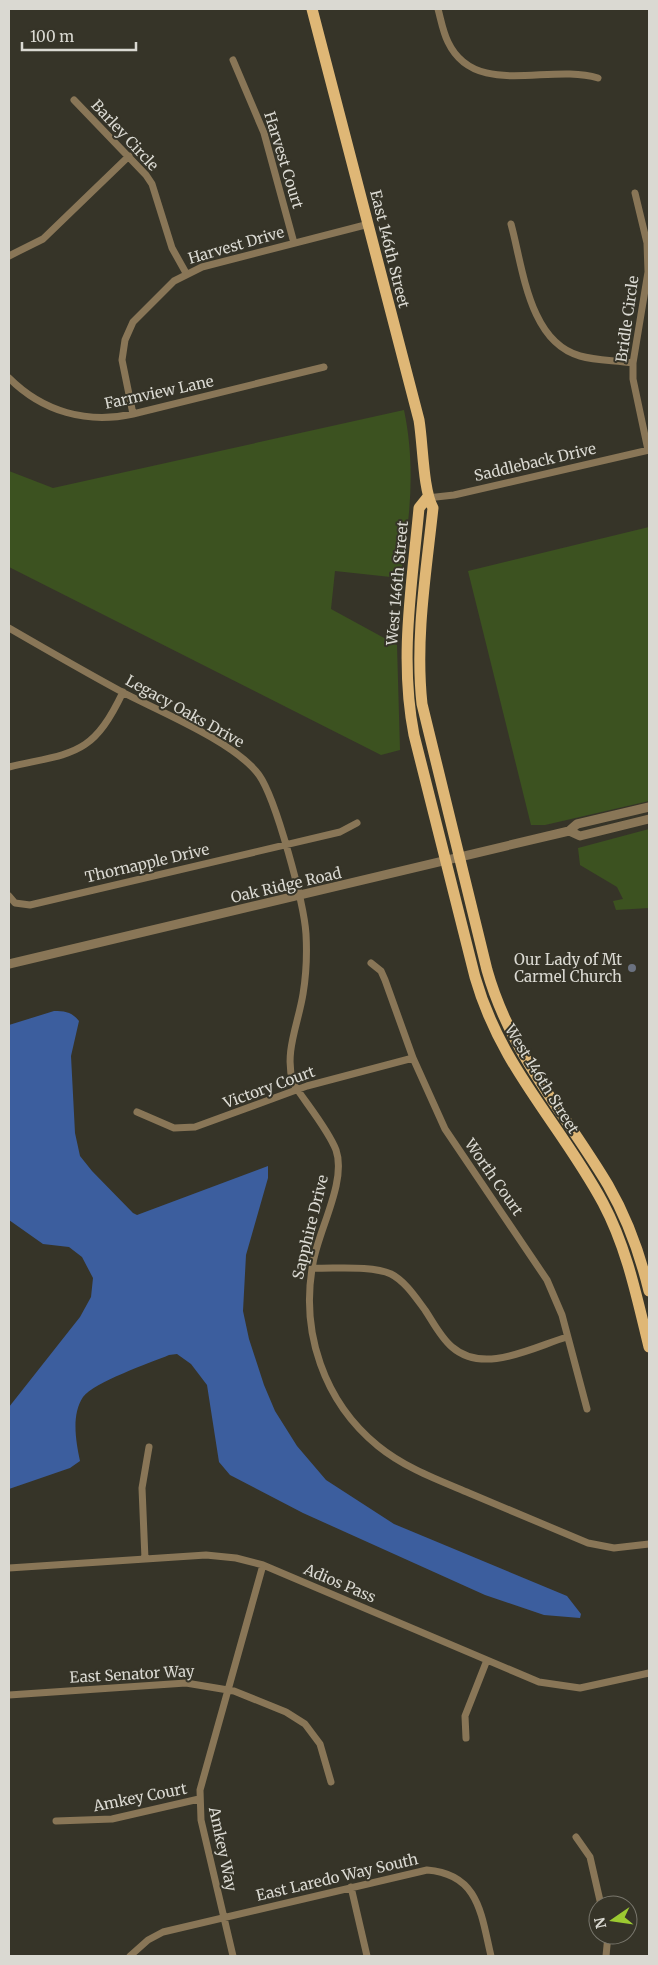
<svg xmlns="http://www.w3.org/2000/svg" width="658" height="1965" font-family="Merriweather,serif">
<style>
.green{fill:#3c5220}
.water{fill:#3c5e9e}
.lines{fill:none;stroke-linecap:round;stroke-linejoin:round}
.minor{stroke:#897657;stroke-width:7}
.tertiary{stroke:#897657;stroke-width:9}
.primary{stroke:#dfb776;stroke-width:11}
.worship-dot{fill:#6b7280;stroke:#363428;stroke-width:2}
.labels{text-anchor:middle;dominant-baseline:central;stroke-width:4;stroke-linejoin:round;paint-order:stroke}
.street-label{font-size:15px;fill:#dad9d2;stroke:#363428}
.poi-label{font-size:15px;fill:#dad9d2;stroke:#363428;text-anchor:end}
</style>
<rect width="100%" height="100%" fill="#363428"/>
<!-- green -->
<path class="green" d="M404,410C416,467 410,521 400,578L335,571L331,609L397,645L400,750L381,755L9,567V471L53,488Z
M649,527V801L545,825H531L468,571Z
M649,829V908L616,910L613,901L623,899L617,887L580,865L578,848Z"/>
<!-- water -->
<path class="water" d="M54,1011C65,1011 72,1012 79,1021L71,1056L75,1133L80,1156L92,1171L133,1213L137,1215L268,1166V1178L246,1255L243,1311L249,1339L264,1385L275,1411L297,1446L326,1480L394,1524L567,1596L581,1614L580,1618L544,1615L485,1595L303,1513L230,1475L219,1462L207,1385L191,1364L177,1354L169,1355C150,1363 94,1382 83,1397C71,1415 76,1442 80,1461L70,1468L9,1489V1407L80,1317L91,1297L93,1278L82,1257L69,1247L43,1244L9,1220V1025Z"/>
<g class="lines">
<!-- minor -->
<path class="minor" d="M438,9C441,20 443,32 448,42C475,99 549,63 598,78
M233,60L264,133L294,243
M74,100L146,175L152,184L172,248L186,273
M635,193L647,243L648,272L633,363V379L648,450
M511,224C523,268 529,342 580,356C597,361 616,360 633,363
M9,256L43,239L129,156
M9,378C43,412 87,424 133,414L324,367
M133,414L122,360L125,340L133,322L174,281L202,267L369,224
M427,498L454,495L649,450
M9,628C47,650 85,672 124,693C161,712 236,743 259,775C276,799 304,903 306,934C307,952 306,976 303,994C298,1025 284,1052 293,1083C305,1102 328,1129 336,1150C347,1181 318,1231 313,1263C300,1332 324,1402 378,1446C405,1468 438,1480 469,1493C509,1510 548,1526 588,1543L614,1548L649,1544
M9,767C74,752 92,757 123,692
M9,896L15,903L30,905L340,832L357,823
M371,963L381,971L385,980L413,1058L445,1129L547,1280L562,1315L587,1409
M137,1112L174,1128L195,1127L307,1086L413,1058
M312,1268C334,1269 371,1265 391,1274C405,1281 416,1298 425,1310C433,1322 441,1338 452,1347C484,1375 533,1347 567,1337
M145,1559L142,1488L149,1447
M9,1568L206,1555L236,1558L263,1565L539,1682L580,1688L649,1673
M9,1695L186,1683L234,1691L286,1712L305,1724L320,1744L331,1782
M466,1738L465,1716L487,1660
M56,1821L112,1819L199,1799
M576,1837L590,1857L601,1905
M351,1887L367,1956
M130,1956L148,1940L163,1932L427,1870C479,1874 481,1914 491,1956
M233,1956L201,1820L200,1790L263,1565
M606,1956L608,1935"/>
<!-- tertiary -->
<path class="tertiary" d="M569,831L580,836L649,819
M9,964L569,831L577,824L649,807"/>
<!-- primary -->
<path class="primary" d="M312,9L419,420C423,444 423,490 433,508C426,573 415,639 422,704L487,970C511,1055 564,1111 608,1185C627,1218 640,1254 649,1291
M427,498L419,508C412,585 399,659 414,735L475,977C501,1068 560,1123 603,1203C627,1248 637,1298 649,1347"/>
</g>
<!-- markers -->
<circle class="worship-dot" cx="632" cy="968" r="5"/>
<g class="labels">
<!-- street labels -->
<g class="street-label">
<text transform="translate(125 135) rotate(47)">Barley Circle</text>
<text transform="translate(284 160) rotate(73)">Harvest Court</text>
<text transform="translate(236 245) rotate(-16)">Harvest Drive</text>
<text transform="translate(390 249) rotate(76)">East 146th Street</text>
<text transform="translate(627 319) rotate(-82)">Bridle Circle</text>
<text transform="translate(159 392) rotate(-12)">Farmview Lane</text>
<text transform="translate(535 462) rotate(-13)">Saddleback Drive</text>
<text transform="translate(397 583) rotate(-85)">West 146th Street</text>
<text transform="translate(185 711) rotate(29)">Legacy Oaks Drive</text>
<text transform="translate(147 863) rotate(-13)">Thornapple Drive</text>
<text transform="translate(286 885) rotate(-13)">Oak Ridge Road</text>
<text transform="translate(542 1079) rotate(58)">West 146th Street</text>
<text transform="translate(269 1087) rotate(-20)">Victory Court</text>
<text transform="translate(494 1177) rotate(55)">Worth Court</text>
<text transform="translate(310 1227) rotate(-76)">Sapphire Drive</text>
<text transform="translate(340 1583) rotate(23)">Adios Pass</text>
<text transform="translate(132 1674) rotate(-3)">East Senator Way</text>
<text transform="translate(140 1797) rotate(-11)">Amkey Court</text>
<text transform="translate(223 1849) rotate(78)">Amkey Way</text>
<text transform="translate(337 1877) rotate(-13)">East Laredo Way South</text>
</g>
<!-- poi labels -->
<g class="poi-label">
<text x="622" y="959">Our Lady of Mt<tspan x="622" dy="17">Carmel Church</tspan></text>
</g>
</g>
<!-- border -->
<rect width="658" height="1965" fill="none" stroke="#dad9d2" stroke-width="20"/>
<!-- north arrow -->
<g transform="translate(613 1920) rotate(257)"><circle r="24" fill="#363428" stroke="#78766c"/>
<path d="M0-4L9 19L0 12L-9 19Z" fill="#9cca31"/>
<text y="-8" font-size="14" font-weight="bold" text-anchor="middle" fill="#dad9d2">N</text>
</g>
<!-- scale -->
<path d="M22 42v8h114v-8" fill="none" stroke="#dad9d2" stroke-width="2.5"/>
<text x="30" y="42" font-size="15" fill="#dad9d2" stroke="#363428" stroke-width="4" paint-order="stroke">100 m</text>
</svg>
